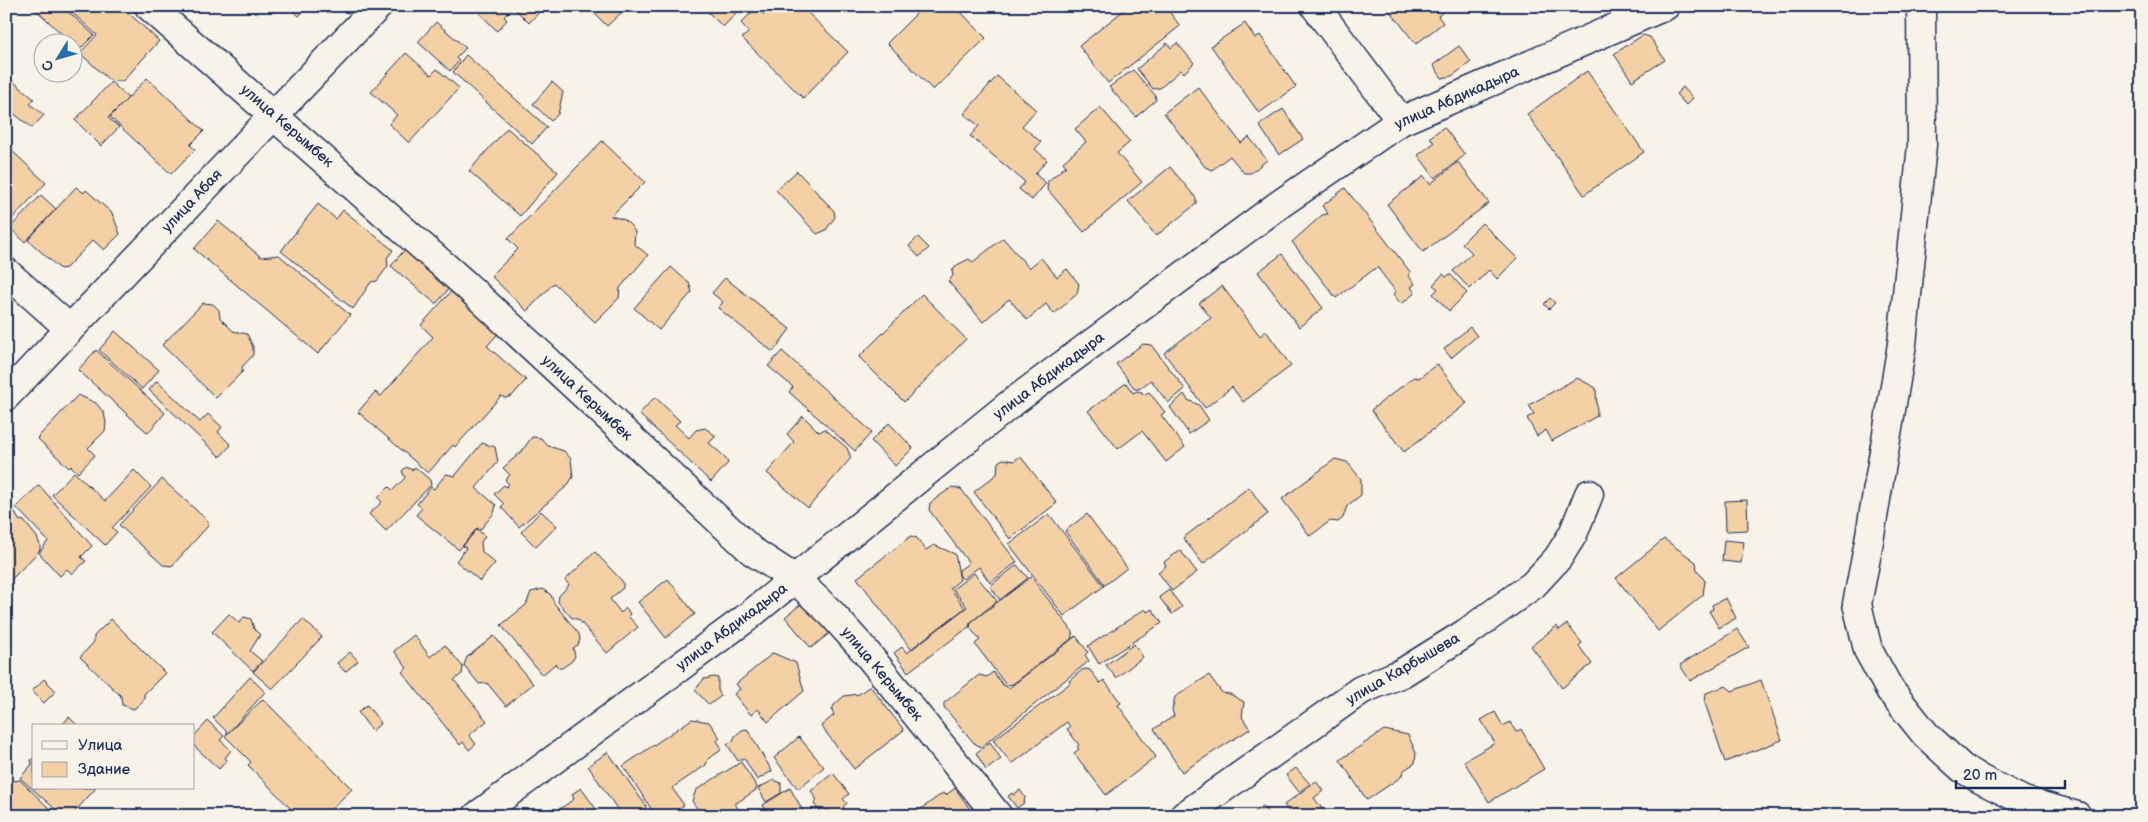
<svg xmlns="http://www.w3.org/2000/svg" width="2148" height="822" font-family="'Balsamiq Sans',sans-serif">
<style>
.building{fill:#f4d0a5;stroke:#1b2f5e}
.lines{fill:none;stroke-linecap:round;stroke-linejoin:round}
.minor-casing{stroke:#1b2f5e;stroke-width:31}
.minor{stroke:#f7f3e8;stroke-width:28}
.labels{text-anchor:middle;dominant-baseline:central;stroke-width:4;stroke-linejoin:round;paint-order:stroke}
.street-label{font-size:15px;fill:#1b2f5e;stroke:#f7f3e8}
</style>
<rect width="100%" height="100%" fill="#f7f3e8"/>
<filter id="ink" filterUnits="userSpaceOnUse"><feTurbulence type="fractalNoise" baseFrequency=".02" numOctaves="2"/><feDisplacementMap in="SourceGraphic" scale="10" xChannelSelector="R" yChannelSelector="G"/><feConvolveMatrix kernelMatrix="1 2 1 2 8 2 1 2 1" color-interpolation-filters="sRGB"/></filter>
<g filter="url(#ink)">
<!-- building -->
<path class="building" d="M38,6H62L94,35L79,50L35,9Z
M65,6H121L159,41L122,82L109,80L80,53L97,35Z
M288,6H308L299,16Z
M473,6H545L529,23L513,7L504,17L507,20L497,31Z
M587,6H619L623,11L607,26Z
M702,6H733L738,11L723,27Z
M772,6H801L848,52L803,98L742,38L749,32L741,23L757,7L764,15Z
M924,6H955L986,38L933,90L887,43Z
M1129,6H1165L1180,26L1108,83L1079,46Z
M1174,6H1185L1177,11Z
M1386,6H1445L1447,9L1438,16L1443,23L1416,44Z
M436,22L466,48L456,58L459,61L450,71L418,42Z
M1245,23L1255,38L1260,35L1296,87L1259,113L1211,46Z
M1643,35L1650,37L1665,60L1632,81L1614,54Z
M1167,43L1171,48L1177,43L1194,63L1184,73L1181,70L1160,88L1153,89L1137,69Z
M1459,46L1471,62L1452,76L1442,78L1433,65Z
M406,53L431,75L437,69L459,88L409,143L389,124L397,115L371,92Z
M466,55L547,127L532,144L453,72Z
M1133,70L1155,95L1156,100L1136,117L1109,87Z
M1587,71L1644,152L1584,195L1527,114Z
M997,76L1036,110L1022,126L1041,142L1035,149L1047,160L1035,174L1046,183L1032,200L1019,189L1025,182L970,136L979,126L964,114Z
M147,78L204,131L190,145L195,149L171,174L110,117Z
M14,82L34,99L30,104L44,115L32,128L6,107V91Z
M111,82L128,98L108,118L119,127L101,146L75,120Z
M552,82L563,92L558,114L551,121L533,104Z
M1198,87L1241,143L1249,137L1267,160L1251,173H1244L1230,156L1212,170L1205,167L1164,113Z
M1683,87L1693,98L1686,105L1676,94Z
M1100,107L1130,142L1117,153L1142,182L1084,232L1047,189L1048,181L1066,166L1063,162L1086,142L1075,129Z
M1283,109L1303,139L1279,155L1259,125Z
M1444,127L1465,155L1435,178L1418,155L1434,143L1430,137Z
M507,128L558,172L520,216L469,171Z
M602,141L645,182L611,216L625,220L631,226L635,232L634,244L648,255L620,288L619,298L595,322L554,283L527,311L491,276L518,249L508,239Z
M6,145L46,183L6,225Z
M1458,162L1489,203L1423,252L1387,204L1424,176L1430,184Z
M1170,167L1196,198V204L1156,236L1128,201Z
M797,171L834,211L835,217L826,230L817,234L776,190Z
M76,187L84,193L86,190L112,213L120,234L104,250L93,240L66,268L60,269L28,240Z
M1345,188L1411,273L1408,275L1415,284L1411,287L1415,293L1401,304L1393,294L1396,292L1377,267L1336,298L1292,242L1322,215L1328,214L1322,206Z
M41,195L56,209L25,242L10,228Z
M318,204L336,219L343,210L393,250L387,258L388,266L377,281L371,282L353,309L281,251Z
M218,221L261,257L279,255L350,315L318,354L194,249Z
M1482,223L1517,258L1497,279L1489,270L1470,289L1453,271L1472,253L1462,243Z
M918,237L929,248L919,257L909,246Z
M1003,238L1029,268L1041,258L1057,277L1067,269L1079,284L1077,294L1054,314L1046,304L1027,320L1009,299L983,322L948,281L953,276L952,271L957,265L969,259L973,262Z
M406,248L451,286L436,304L391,266Z
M1282,254L1323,308L1299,327L1258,272Z
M671,267L689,283L692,292L659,330L634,308Z
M1443,274L1446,277L1450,274L1467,293L1449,311L1433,294L1438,289L1433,285Z
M725,278L790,329L773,352L718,308L723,302L712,293Z
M1222,286L1260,336L1266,331L1291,366L1243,402L1232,387L1205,408L1164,353L1211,318L1199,303Z
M455,287L503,328L487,346L526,380L512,396L505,398L501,396L455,447L453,445L428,473L358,412L375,392L381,396L433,337L421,325Z
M922,294L966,339L904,402L859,357Z
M1550,298L1555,303L1549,309L1544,304Z
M203,303L213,304L219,310L220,318L233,331L247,334L253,347V355L242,367L243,371L216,398L162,345Z
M1470,327L1477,336L1451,358L1444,349Z
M115,331L159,370L142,389L99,350Z
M1143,344L1151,345L1185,389L1168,403L1151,380L1139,389H1135L1116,364Z
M96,350L165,413L148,433L78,370Z
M782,351L872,432L855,451L789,392L793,387L768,366Z
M1437,364L1467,403L1404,452L1371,410L1414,377L1419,378Z
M1577,378L1596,388L1597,416L1552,441L1546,430L1537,436L1527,418L1534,414L1529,405Z
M157,381L200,422L208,414L222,427L218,432L231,445L220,457L149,390Z
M1126,383L1133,393L1137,391L1142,392L1143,395L1149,392L1165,412L1161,415L1185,447L1166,462L1142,431L1118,449L1088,411Z
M1184,394L1188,400L1199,405L1209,420L1189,434L1170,407Z
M78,395L96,403L104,413L106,423L105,431L88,448L95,455L78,473L71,466L69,468L37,438Z
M655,397L680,421L675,425L689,438L696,430L705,428L716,436L709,443L726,458L728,463L711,482L639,414Z
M803,416L819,432L825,429L847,448L851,458L808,508L767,473L794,442L787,434Z
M889,423L913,448L895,466L871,441Z
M532,437L541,438L548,446L564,451L571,459L573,477L567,486L519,527L501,507L504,504L494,494L504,485L506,487L509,484L505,480L510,475L503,468L521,452Z
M482,443L495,447L498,462L476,488L496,505L494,513L480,530L477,528L459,550L416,515L422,508L417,504L431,487L434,489L446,474L455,476Z
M1020,456L1057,503L1010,539L974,492L997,474L998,462L1003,459L1014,461Z
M1335,459L1347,462L1361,479V495L1347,506L1343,518L1338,522L1330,521L1310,536L1282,499Z
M406,467L412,470L415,467L430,480L431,485L386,531L369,514L382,502L378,498L389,487L393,490L405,478L402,471Z
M134,470L151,487L112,528L117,532L105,545L52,495L74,472L105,501Z
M162,479L208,521V526L172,566L163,565L119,525Z
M39,485L92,546L81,557L86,561L72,574L67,569L60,576L39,553L48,541L16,507Z
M952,487L961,489L1017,562L990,583L979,567L963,579L959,575V570L969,563L929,510L930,503Z
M1249,487L1268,514L1203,564L1183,538Z
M6,496L19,520L24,521L37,537L40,545V550L10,581H6Z
M1747,500L1748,530L1726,531L1725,501Z
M541,511L557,526L536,547L521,532Z
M1049,514L1104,586L1064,616L1009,544Z
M1087,514L1127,568L1105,585L1065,531Z
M477,529L485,536L481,542L482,552L495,563L480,581L456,561L466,548L463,546Z
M911,536L917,538L926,550L934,545L955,554L960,580L950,588L965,608L911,649L857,578Z
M1664,539L1696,562L1697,570L1705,581L1703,595L1658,631L1616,578Z
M1724,540L1744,542L1741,563L1722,561Z
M1180,550L1197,572L1172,591L1158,572L1166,566L1164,562Z
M595,552L623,582V588L610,599L621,613L626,608L630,614L628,616L638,627L607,653L579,620L571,617L558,602L559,596L569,585L565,580Z
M1017,565L1028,578L1000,600L990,586Z
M974,573L997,601L970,623L969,627L908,672L894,653L902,647L907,653L967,607L953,589Z
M1031,577L1073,632L1071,639L1013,684L1006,685L975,644L980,640L970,628L971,622Z
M668,579L695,614L666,638L638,602Z
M543,589L551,595L554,603L579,634L580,639L578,645L573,648L575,656L572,661L562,668H559L555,664L542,675L501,625L526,605L531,592Z
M1169,590L1182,607L1172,614L1159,597Z
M1726,598L1736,618L1719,628L1709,611L1713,609L1712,605Z
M805,601L831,632L811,648L785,617Z
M1145,609L1147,612L1152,609L1162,623L1099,664L1088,646Z
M229,614L239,623L244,617L251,619L254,629L260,635L250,651L262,661L253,671L212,632Z
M111,619L165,673L144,694V700L134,709L122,705L121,696L80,657L94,642V636Z
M303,619L322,637L272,689L253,672Z
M1567,624L1582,643L1579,646L1592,664L1562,688L1531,646L1557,626L1559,630Z
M1737,629L1749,647L1690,681L1680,665Z
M414,635L430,657L445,645L463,667L462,674L454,680L487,721L469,735L476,744L469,750L463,742L460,745L402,672L407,668L394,651Z
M494,636L533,684L506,706L487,683L479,684L464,665L467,657Z
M1076,636L1088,652L1085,655L1089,661L981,747L974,743L944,707V703L979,675L987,677L993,672L1003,685L1009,688Z
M1134,644L1143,657L1116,678L1106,665Z
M350,652L358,661L345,672L337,663Z
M773,653L796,663L804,691L768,722L758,709L751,715L734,694L740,689L736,684Z
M1086,669L1090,670L1100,683L1104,680L1121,703L1118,705L1156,757L1106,795L1074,753L1079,749L1077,747L1079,745L1067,729L1070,727L1067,722L1012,764L993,740L1069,684L1070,680L1082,670Z
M1209,675L1222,693L1230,694L1244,702L1242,717L1250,729L1182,772L1154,729L1174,716L1172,710L1175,697Z
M250,677L265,692L228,733L213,718Z
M714,677L718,678V690L721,696L709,705L695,690L704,679Z
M44,679L56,691L44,703L32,691Z
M1761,680L1782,740L1725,762L1705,703L1706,693L1726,686L1732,691Z
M870,686L904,730L854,769L821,726L834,715L832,710L834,705L844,696L859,694Z
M263,699L352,789L324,816H298L248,765L251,762L225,736Z
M367,705L381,723L372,731L358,712Z
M1495,712L1503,726L1510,722L1516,732L1521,729L1544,769L1489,802L1464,761L1495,743L1481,720Z
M69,717L78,726H61Z
M692,719L709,722L720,738L717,741L721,747L720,751L708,759L706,765L672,788L684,805L668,816H656L623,766Z
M208,721L224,736L220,740L231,750L225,758L227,760L219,769L194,746V736Z
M747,729L772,771L757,780L744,758L738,761L727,744L733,741L735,736L742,730Z
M1384,730L1408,735L1416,753L1415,763L1404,770L1401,777L1367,800L1340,760Z
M799,737L824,767L798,789L774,758Z
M990,742L1001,759L986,770L976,753Z
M608,752L646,806L645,811L648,816H622L588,766Z
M34,757V788H96L71,816H63L20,778L32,764L31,760Z
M741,762L757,787L756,790L735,804L738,808L727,816H702L692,801L696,790Z
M1296,768L1310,784L1299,792L1286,775Z
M833,773L849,794L843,799L847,803L843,807L845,809L837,816H833L828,809L822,814L814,804L817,800L811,791Z
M20,780L57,816H6V782Z
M774,780L781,783V793L766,802L758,788Z
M1316,781L1323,791L1314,798L1328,816H1292L1284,805Z
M581,788L601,816H550L574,799L572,794Z
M790,788L806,816H769L763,805Z
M955,788L975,816H911L943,793L946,795Z
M1020,790L1025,797L1024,803L1017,808L1008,796L1012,793L1013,795Z
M1263,806L1270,816H1249Z"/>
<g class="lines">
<!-- minor casing -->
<g class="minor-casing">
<path id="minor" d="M149,6L466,285L752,551L795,579L831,613L865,651L998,816
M1315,6L1401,121
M1921,6L1922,145L1902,344L1868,547L1857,604L1868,650L1890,690L1926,735L1962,768L1980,779L2024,801L2077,816
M6,272L70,329
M6,396L378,6
M477,816L745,619L1009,405L1280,204L1401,121L1665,6
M1184,816L1361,690L1402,673L1466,633L1533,585L1558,558L1573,534L1589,494"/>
</g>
<!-- minor -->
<use href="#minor" class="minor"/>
</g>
</g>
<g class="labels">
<!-- street labels -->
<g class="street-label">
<text transform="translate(1457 98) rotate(-24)">улица Абдикадыра</text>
<text transform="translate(287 126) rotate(41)">улица Керымбек</text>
<text transform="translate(192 201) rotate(-47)">улица Абая</text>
<text transform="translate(1049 376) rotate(-37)">улица Абдикадыра</text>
<text transform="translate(587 398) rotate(43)">улица Керымбек</text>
<text transform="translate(732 627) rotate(-37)">улица Абдикадыра</text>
<text transform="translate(1403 669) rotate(-30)">улица Карбышева</text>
<text transform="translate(882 674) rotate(50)">улица Керымбек</text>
</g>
</g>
<!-- margin -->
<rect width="2148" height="822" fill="none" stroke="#f7f3e8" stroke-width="25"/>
<rect x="12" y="12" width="2123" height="797" fill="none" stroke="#1b2f5e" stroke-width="2" filter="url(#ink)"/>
<!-- legend -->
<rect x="32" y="724" width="162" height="65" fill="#f7f3e8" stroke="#9fa5b1"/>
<rect x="42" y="741" width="25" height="8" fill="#f7f3e8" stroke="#9fa5b1"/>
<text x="78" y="750" font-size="15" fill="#1b2f5e">Улица</text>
<rect x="42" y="762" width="25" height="15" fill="#f4d0a5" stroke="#9fa5b1"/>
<text x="78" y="774" font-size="15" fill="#1b2f5e">Здание</text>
<!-- north arrow -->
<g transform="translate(58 58) rotate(233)"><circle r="24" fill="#f7f3e8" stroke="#9fa5b1"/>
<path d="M0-4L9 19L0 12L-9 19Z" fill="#1f6fb2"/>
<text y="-8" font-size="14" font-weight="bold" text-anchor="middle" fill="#1b2f5e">С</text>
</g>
<!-- scale -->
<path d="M1956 780v8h109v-8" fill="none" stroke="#1b2f5e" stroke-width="2.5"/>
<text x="1963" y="780" font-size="15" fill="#1b2f5e" stroke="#f7f3e8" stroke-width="4" paint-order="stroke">20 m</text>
</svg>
